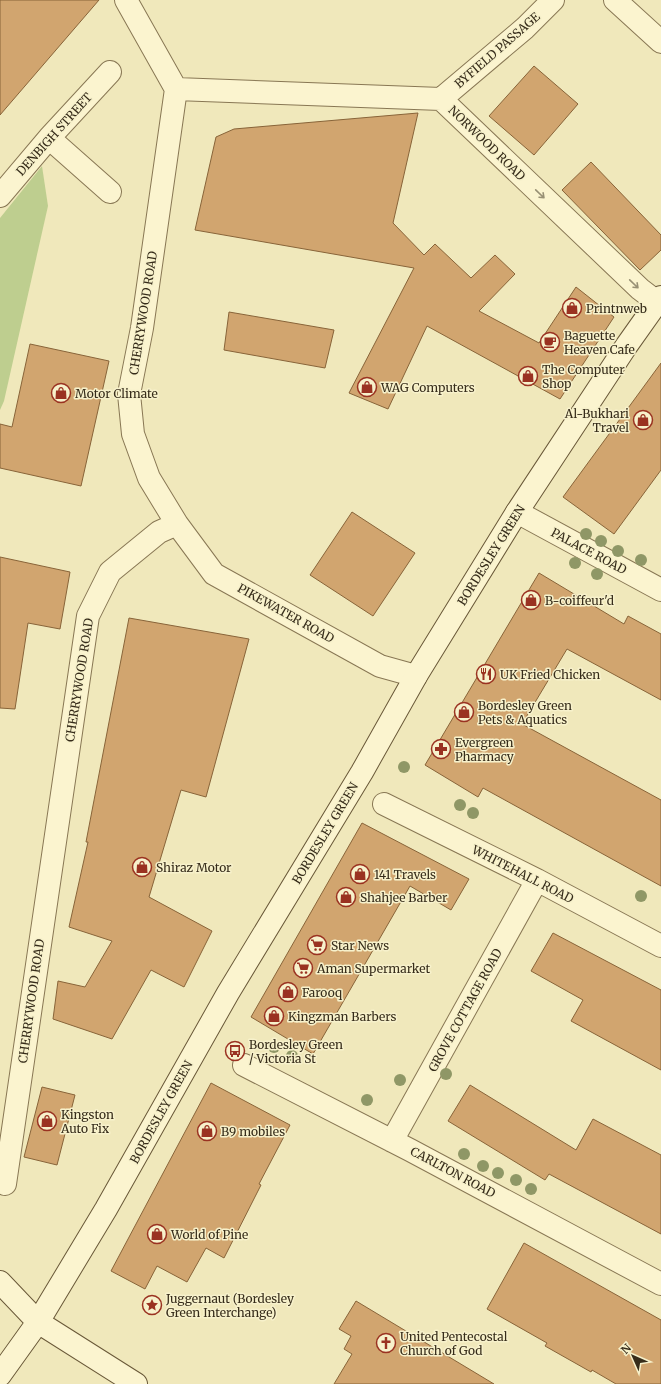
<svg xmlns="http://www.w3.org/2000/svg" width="661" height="1384" font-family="Merriweather,serif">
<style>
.green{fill:#bece8f}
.building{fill:#d1a56f;stroke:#886439}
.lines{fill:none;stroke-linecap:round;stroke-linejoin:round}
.street-casing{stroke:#887754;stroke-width:24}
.secondary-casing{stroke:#695838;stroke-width:24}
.street{stroke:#fbf4cf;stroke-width:22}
.secondary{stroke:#fbf4cf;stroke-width:22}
.tree{fill:#8f9766}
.oneway{stroke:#989074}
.labels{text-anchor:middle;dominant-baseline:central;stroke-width:3;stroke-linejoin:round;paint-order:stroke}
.street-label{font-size:12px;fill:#362c1a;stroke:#f7f1cb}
.poi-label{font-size:12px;fill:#362c1a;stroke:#f7f1cb;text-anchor:start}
</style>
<rect width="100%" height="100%" fill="#f0e8bb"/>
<!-- green -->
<path class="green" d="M42,166L48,206L4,401L0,410V218Z"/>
<!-- building -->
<path class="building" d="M0,0H99L0,115Z
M534,66L578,104L534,155L489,116Z
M418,113L393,223L424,255L435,244L471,278L495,255L515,274L479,311L539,343L576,287L614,317L560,399L427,326L388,409L349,393L414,268L195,230L216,137L234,129Z
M591,162L661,235V250L640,270L562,190Z
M229,312L334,330L325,368L224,350Z
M30,344L109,361L81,486L0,468V424L12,427Z
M661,363V470L614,534L563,497Z
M352,512L415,553L373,616L310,575Z
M0,557L70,572L60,629L28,623L15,709L0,708Z
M539,573L624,624L628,616L661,634V700L567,649L522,724L661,800V886L483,788L478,797L425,765Z
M129,618L249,639L206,797L181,790L149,897L212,931L184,987L151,970L112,1039L53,1019L58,981L85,987L112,941L69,927L88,842H86Z
M362,823L469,879L451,910L410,886L313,1054L251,1017Z
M553,933L661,990V1070L571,1021L583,1000L531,971Z
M211,1083L290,1125L259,1184L261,1185L224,1258L206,1248L187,1282L157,1266L145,1289L111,1271Z
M470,1085L576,1150L593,1119L661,1155V1234L549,1174L545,1180L448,1121Z
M42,1087L75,1095L57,1165L24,1157Z
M524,1243L661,1320V1384H616L592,1370L591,1372L545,1346L547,1343L487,1309Z
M356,1301L494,1384H334L352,1354L344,1349L351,1336L339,1329Z"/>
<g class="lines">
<!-- street casing -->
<g class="street-casing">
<path id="street" d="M615,0L661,42
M176,89L441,99L640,289L657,302
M441,99L525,28L553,0
M49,138L110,192
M0,196L49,138L110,72
M517,512L661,590
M177,524L214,574L380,666L416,676
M384,804L537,880L661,946
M244,1065L410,1150L661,1284
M392,1141L537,880
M5,1184L88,616L110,572L159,532L177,524L149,478L133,434L129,394L142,328L176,89L126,0"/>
</g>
<!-- secondary casing -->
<g class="secondary-casing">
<path id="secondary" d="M0,1282L38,1322L136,1384
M0,1375L38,1322L106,1209L228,993L362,772L416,676L517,512L627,345L661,297"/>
</g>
<!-- street -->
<use href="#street" class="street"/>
<!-- secondary -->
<use href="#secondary" class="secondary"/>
</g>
<!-- trees -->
<g class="tree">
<circle cx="586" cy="534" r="6"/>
<circle cx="601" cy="541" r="6"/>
<circle cx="618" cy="551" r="6"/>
<circle cx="641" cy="560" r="6"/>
<circle cx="575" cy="563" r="6"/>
<circle cx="597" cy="574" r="6"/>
<circle cx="404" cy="767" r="6"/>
<circle cx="460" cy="805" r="6"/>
<circle cx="473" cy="813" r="6"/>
<circle cx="641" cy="896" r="6"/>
<circle cx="274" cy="1047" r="6"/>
<circle cx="292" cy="1056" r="6"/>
<circle cx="446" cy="1074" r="6"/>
<circle cx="400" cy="1080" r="6"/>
<circle cx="367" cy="1100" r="6"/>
<circle cx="464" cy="1154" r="6"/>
<circle cx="483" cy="1166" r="6"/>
<circle cx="498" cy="1173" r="6"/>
<circle cx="516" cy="1180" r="6"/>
<circle cx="531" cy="1189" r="6"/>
</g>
<!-- one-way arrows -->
<defs><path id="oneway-shaft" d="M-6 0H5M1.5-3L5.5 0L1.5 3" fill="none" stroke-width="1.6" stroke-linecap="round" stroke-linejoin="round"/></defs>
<g class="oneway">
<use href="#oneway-shaft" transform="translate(540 194) rotate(44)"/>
<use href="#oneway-shaft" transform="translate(634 284) rotate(44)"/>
</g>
<!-- icons -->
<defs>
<g id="shop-ring" transform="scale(1)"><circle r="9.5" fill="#f7f1cb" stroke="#9a3221" stroke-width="1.5"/><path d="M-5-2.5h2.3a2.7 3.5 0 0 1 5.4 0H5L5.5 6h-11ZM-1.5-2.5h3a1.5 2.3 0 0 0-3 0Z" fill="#9a3221"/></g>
<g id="cafe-ring" transform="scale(1)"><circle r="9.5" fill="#f7f1cb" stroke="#9a3221" stroke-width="1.5"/><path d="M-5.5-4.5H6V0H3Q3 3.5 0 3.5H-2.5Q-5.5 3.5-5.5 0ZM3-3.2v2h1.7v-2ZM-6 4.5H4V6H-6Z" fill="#9a3221"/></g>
<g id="restaurant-ring" transform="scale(1)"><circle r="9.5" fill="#f7f1cb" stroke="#9a3221" stroke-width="1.5"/><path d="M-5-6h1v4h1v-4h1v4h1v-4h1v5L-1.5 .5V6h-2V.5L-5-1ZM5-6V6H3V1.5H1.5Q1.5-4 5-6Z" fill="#9a3221"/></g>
<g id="pharmacy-ring" transform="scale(1)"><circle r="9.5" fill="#f7f1cb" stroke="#9a3221" stroke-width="1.5"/><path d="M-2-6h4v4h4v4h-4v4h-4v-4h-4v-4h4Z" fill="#9a3221"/></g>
<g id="supermarket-ring" transform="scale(1)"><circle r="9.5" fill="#f7f1cb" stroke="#9a3221" stroke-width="1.5"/><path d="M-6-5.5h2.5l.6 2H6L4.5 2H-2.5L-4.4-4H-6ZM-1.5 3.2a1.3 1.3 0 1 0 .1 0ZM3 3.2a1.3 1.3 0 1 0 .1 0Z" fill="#9a3221"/></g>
<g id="bus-ring" transform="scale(1)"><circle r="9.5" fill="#f7f1cb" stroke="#9a3221" stroke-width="1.5"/><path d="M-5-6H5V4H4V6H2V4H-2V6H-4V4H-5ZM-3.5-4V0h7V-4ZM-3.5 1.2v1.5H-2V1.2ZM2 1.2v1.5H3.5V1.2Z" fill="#9a3221"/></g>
<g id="sight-ring" transform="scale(1)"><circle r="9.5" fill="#f7f1cb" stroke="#9a3221" stroke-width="1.5"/><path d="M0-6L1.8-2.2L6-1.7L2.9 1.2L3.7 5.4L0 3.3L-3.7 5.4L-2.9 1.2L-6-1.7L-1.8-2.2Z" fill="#9a3221"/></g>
<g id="church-ring" transform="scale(1)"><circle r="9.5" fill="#f7f1cb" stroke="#9a3221" stroke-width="1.5"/><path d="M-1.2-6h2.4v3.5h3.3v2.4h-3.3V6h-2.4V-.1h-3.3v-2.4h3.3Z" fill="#9a3221"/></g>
</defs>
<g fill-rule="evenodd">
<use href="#shop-ring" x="572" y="308"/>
<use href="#cafe-ring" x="550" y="342"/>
<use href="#shop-ring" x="528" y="376"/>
<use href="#shop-ring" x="367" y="387"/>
<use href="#shop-ring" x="61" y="393"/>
<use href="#shop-ring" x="643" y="420"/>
<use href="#shop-ring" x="531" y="600"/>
<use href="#restaurant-ring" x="486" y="674"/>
<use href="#shop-ring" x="464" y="712"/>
<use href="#pharmacy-ring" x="441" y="749"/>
<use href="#shop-ring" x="142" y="867"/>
<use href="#shop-ring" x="360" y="874"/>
<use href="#shop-ring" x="346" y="897"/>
<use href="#supermarket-ring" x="317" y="945"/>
<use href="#supermarket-ring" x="303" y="968"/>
<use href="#shop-ring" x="288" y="992"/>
<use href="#shop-ring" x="274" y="1016"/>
<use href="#bus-ring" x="235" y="1051"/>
<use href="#shop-ring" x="47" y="1121"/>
<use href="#shop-ring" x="207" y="1131"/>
<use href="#shop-ring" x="157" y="1234"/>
<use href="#sight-ring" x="152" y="1305"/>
<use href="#church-ring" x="386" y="1343"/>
</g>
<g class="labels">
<!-- street labels -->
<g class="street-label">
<text transform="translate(497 50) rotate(-41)">BYFIELD PASSAGE</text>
<text transform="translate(54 134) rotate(-48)">DENBIGH STREET</text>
<text transform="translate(487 143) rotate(44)">NORWOOD ROAD</text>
<text transform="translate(143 313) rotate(-81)">CHERRYWOOD ROAD</text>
<text transform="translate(589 551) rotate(28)">PALACE ROAD</text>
<text transform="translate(491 555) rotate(-58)">BORDESLEY GREEN</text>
<text transform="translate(286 613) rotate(29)">PIKEWATER ROAD</text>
<text transform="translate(79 680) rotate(-81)">CHERRYWOOD ROAD</text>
<text transform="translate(325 833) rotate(-59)">BORDESLEY GREEN</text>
<text transform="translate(523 874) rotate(27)">WHITEHALL ROAD</text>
<text transform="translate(31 1001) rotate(-82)">CHERRYWOOD ROAD</text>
<text transform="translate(465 1010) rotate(-61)">GROVE COTTAGE ROAD</text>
<text transform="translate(161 1112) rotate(-61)">BORDESLEY GREEN</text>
<text transform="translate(453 1172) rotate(28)">CARLTON ROAD</text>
</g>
<!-- poi labels -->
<g class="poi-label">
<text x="586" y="308">Printnweb</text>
<text x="564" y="335">Baguette<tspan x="564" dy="14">Heaven Cafe</tspan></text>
<text x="542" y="369">The Computer<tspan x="542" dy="14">Shop</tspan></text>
<text x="381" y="387">WAG Computers</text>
<text x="75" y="393">Motor Climate</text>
<text x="629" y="413" text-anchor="end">Al-Bukhari<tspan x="629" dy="14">Travel</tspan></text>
<text x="545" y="600">B-coiffeur'd</text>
<text x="500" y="674">UK Fried Chicken</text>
<text x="478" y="705">Bordesley Green<tspan x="478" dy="14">Pets &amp; Aquatics</tspan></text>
<text x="455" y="742">Evergreen<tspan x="455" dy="14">Pharmacy</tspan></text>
<text x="156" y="867">Shiraz Motor</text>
<text x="374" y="874">141 Travels</text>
<text x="360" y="897">Shahjee Barber</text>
<text x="331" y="945">Star News</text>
<text x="317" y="968">Aman Supermarket</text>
<text x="302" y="992">Farooq</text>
<text x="288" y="1016">Kingzman Barbers</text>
<text x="249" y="1044">Bordesley Green<tspan x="249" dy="14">/ Victoria St</tspan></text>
<text x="61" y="1114">Kingston<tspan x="61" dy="14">Auto Fix</tspan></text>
<text x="221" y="1131">B9 mobiles</text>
<text x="171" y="1234">World of Pine</text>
<text x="166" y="1298">Juggernaut (Bordesley<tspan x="166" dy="14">Green Interchange)</tspan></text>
<text x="400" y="1336">United Pentecostal<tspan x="400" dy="14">Church of God</tspan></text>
</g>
</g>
<!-- north arrow -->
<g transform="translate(633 1356) rotate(315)" stroke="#f7f1cb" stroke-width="3" paint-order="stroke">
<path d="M0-3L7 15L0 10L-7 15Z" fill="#362c1a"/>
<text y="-6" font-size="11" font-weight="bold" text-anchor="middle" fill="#362c1a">N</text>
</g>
</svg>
